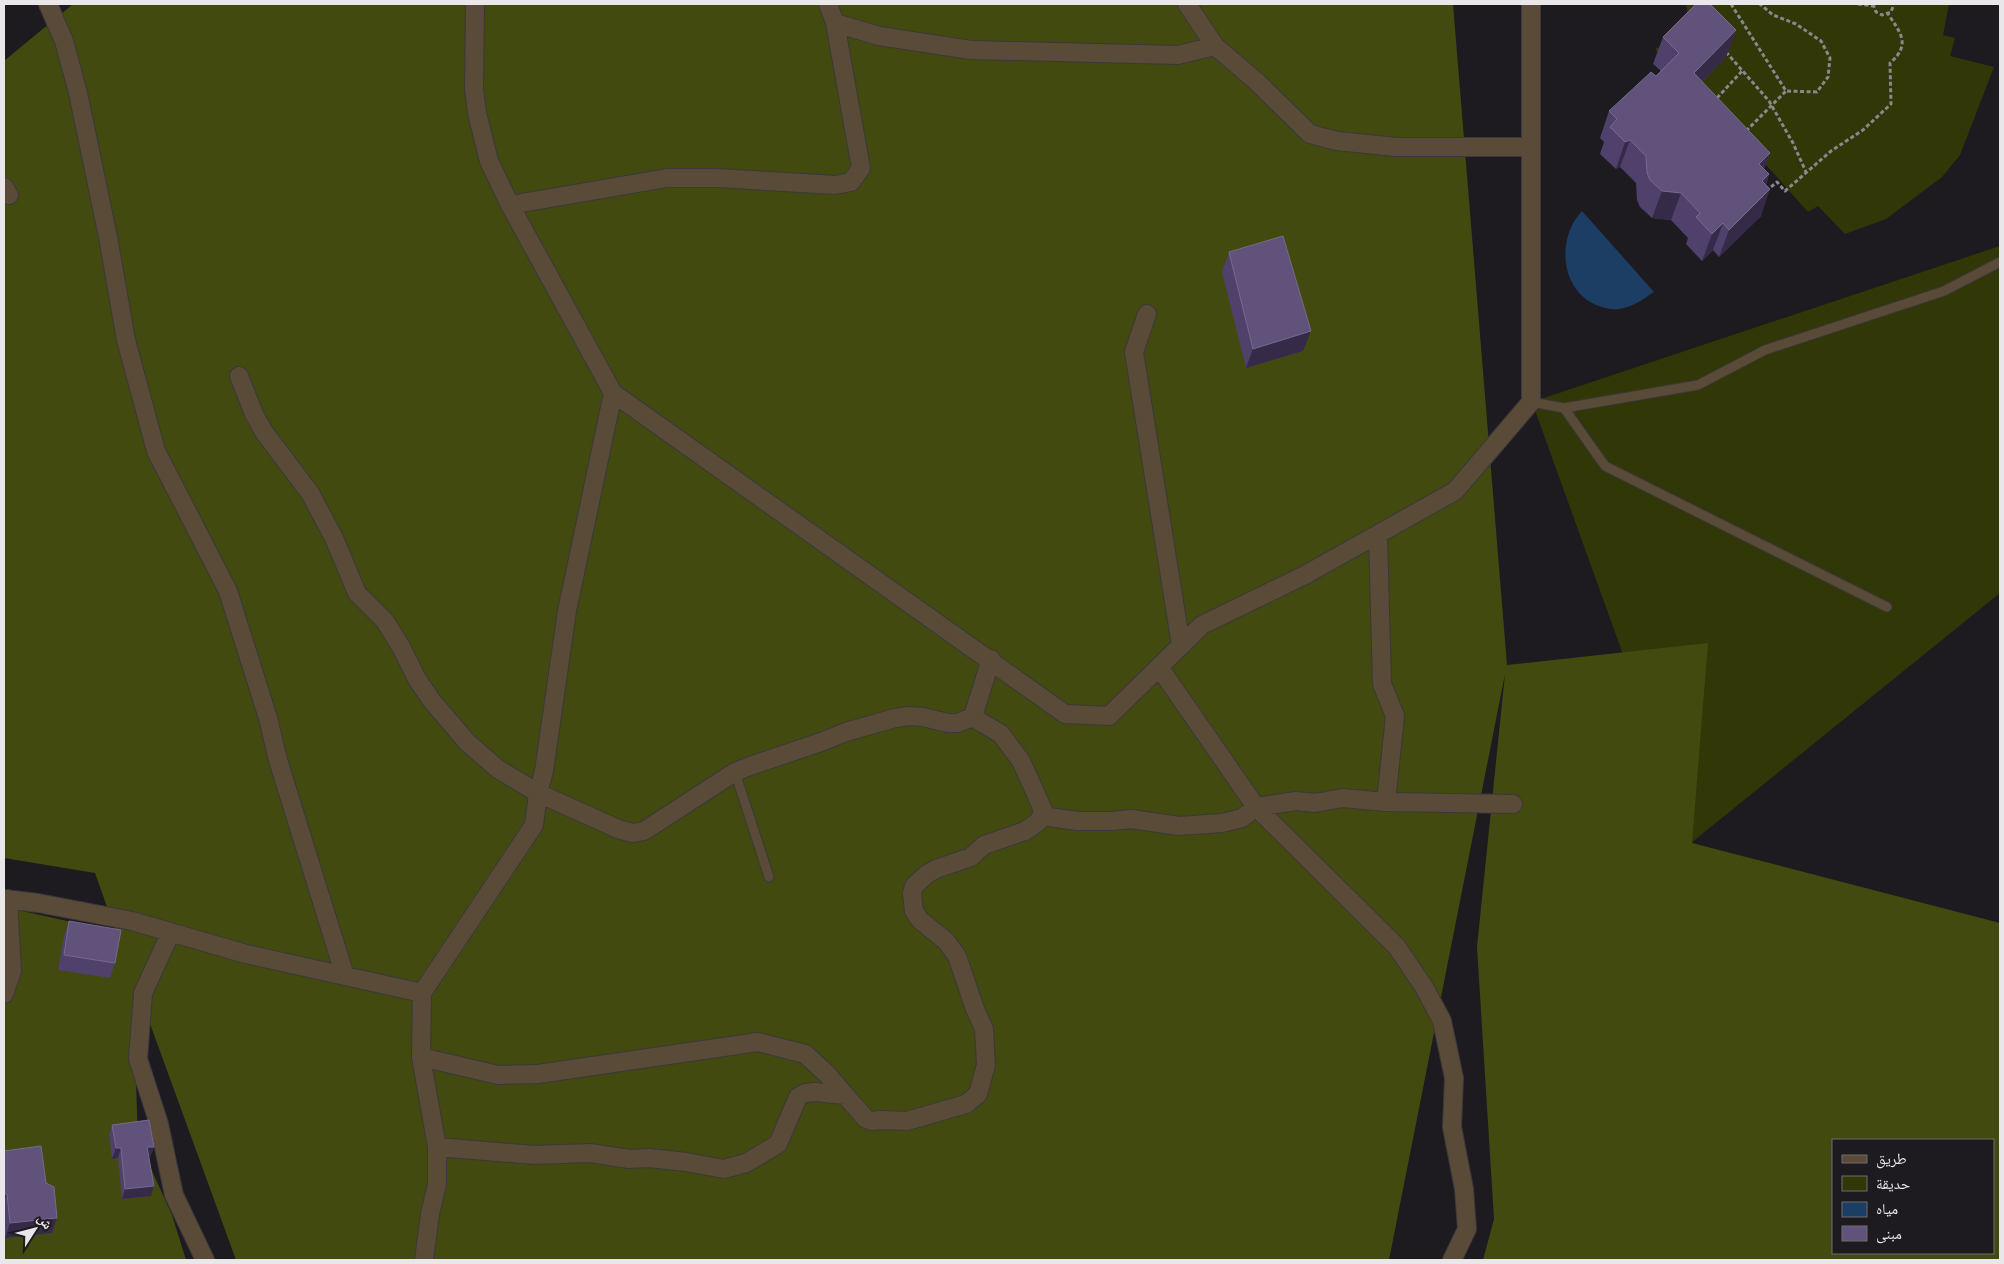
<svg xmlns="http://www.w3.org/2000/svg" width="2004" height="1264" font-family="Lora,'Noto Naskh Arabic',serif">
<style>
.green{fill:#313706}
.forest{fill:#424a0f;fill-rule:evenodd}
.water{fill:#1c3e65}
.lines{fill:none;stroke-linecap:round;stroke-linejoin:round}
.service-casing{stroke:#3a383c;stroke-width:11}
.minor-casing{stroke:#3a383c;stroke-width:20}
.path{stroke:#8a888c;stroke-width:3;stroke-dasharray:4 2.5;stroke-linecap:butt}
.service{stroke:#594b37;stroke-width:9}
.minor{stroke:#594b37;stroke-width:18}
.wall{fill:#50416c}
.shaded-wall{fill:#352a48}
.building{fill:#60527a;stroke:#766a8c}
</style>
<rect width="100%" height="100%" fill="#1e1b20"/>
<!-- green -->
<path class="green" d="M1686,4H1949L1943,35L1955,38L1950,56L1994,67L1960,155L1942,177L1886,219L1845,234L1818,206L1808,212L1769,168L1680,77L1661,76L1656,48L1681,43L1690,27Z
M2000,246V593L1691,843L1532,402Z"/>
<!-- forest -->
<path class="forest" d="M73,4H1453L1507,665L1708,643L1692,843L2000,923V1260H1483L1494,1219L1477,947L1505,674L1389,1260H236L141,999L134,1026L138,1140L172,1215L186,1260H4V910H18L116,932L95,873L4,858V61ZM1833,1140H1993V1253H1833Z"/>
<!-- water -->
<path class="water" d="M1582,211L1654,292C1642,300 1627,311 1612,309C1563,304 1552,243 1582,211Z"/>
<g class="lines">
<!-- service casing -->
<g class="service-casing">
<path id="service" d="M1531,402L1564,408L1698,385L1765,350L1944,291L2000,262
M1564,408L1605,466L1887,607
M735,772L769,877"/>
</g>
<!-- minor casing -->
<g class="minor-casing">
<path id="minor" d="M48,4L64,41L78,93L108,237L126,340L156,451L228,591L268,718L278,760L345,976
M475,4L474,89L477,113L489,161L510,205L613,393L1065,714L1109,716L1202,625L1305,575L1455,491L1531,402V4
M1187,4L1215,46L1256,81L1310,134L1337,141L1396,147H1531
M835,23L879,36L971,50L1178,55L1215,46
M4,187L9,195
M510,205L667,178H718L835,185L851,182L861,168L835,23L828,4
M1147,314L1134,352L1181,645
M239,376L254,414L264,432L310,493L334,538L357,593L385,621L401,647L417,679L432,701L467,742L498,769L538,793L618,829L633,833L644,831L735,772L750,766L821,742L846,732L895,718L909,716L923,717L948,723H958L972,717L975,710L991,659
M1378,535L1382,684L1395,716L1386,802
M1159,667L1256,807L1397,947L1424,987L1442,1021L1454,1078L1452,1127L1464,1189L1467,1229L1452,1260
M1041,816L1078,821H1113L1131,819L1179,826L1222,823L1242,818L1256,807L1296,801L1315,803L1342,798L1386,802L1513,804
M4,899L38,903L132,921L246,954L422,993
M171,932L143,993L138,1059L159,1124L174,1195L205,1260
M4,994L12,971L8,899
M421,1057L498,1075L538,1074L758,1042L805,1054L827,1074L845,1095
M437,1147L535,1155L590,1153L629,1159L649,1158L686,1162L724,1169L746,1163L778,1144L798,1097L805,1093L815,1092L845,1095L866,1119L872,1121L881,1120L907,1121L966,1104L978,1094L986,1065L984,1029L975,1009L957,956L946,941L920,920L914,911L912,893L914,886L927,874L936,869L971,857L984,845L1025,831L1038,822L1044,812L1021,761L1001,734L972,717
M424,1260L430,1214L437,1184V1147L421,1057L422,993L534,825L538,793L544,771L567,611L613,393"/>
</g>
<!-- path -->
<path class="path" d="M1731,4L1786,91L1817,92L1828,77L1830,58L1821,41L1796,24L1773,15L1760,4
M1858,4L1873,6
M1873,4L1876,12L1882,15L1891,12L1894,4
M1726,52L1769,101L1793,143L1806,172
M1717,98L1743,70
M1746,131L1786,91
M1766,191L1777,182L1785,191L1831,151L1863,130L1891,104L1890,63C1911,45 1901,33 1888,14"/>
<!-- service -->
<use href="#service" class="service"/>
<!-- minor -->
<use href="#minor" class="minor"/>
</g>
<!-- wall -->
<path class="wall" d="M1736,30L1726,57L1702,82L1770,153L1764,169L1769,174L1766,185L1761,216L1719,257L1713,250L1702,261L1686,244L1688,238L1671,220L1652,218L1640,207L1637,200L1636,183L1620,167L1616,169L1600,154L1604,142L1600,138L1609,111L1656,76L1661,71L1653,64L1663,37Z
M1229,252L1303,351L1246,368L1222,272Z
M69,921L115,963L110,978L58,970L64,936Z
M112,1125L154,1147L150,1157H149L151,1196L122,1199L118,1158L112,1159L109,1135Z
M4,1151L46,1183L57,1218L52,1233L5,1238L4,1228Z"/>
<!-- shaded-wall -->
<path class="shaded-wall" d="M1736,30L1726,57L1684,100L1694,73Z
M1630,140L1620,167L1616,169L1625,142Z
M1770,153L1760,180L1759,164Z
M1769,174L1761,199L1770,189L1761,216L1719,257L1729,230L1762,181Z
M1662,191L1681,193L1671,220L1652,218Z
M1723,223L1713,250L1702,261L1712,234Z
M1311,331L1303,351L1246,368L1253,349Z
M147,1147H154L150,1157H143Z
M116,1148H121L118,1158L112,1159Z
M154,1186L151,1196L122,1199L125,1189Z
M4,1194H7L4,1202Z
M57,1218L52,1233L5,1238L10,1223Z"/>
<!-- building -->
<path class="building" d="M1696,4H1710L1736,30L1694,73L1770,153L1759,164L1769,174L1762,181L1770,189L1729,230L1723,223L1712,234L1696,217L1700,213L1681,193L1662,191L1650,180L1647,173L1646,156L1630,140L1625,142L1610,127L1617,119L1609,111L1651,72L1656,76L1679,53L1663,37Z
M1283,236L1311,331L1253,349L1229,252Z
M69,921L121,930L115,963L64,955Z
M149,1120L154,1147H147L154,1186L125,1189L121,1148H116L112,1125Z
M41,1146L46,1183L54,1187L57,1218L10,1223L7,1194H4V1151Z"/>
<!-- border -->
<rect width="2004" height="1264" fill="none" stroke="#e9e7ea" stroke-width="10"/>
<!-- legend -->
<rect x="1832" y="1139" width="162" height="115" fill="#1e1b20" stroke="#6f6d71"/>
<rect x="1842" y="1155" width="25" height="8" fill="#594b37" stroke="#6f6d71"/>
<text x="1876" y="1164" font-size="15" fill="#e9e7ea">طريق</text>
<rect x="1842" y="1176" width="25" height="15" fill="#313706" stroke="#6f6d71"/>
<text x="1876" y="1189" font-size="15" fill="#e9e7ea">حديقة</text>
<rect x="1842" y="1202" width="25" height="15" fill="#1c3e65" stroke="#6f6d71"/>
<text x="1876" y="1214" font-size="15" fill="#e9e7ea">مياه</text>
<rect x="1842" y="1226" width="25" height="15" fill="#60527a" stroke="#6f6d71"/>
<text x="1876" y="1239" font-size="15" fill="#e9e7ea">مبنى</text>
<!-- north arrow -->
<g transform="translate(35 1229) rotate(54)" stroke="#1e1b20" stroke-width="4" paint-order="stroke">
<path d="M0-4L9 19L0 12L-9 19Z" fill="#e9e7ea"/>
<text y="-8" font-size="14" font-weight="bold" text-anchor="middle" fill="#e9e7ea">ش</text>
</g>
</svg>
